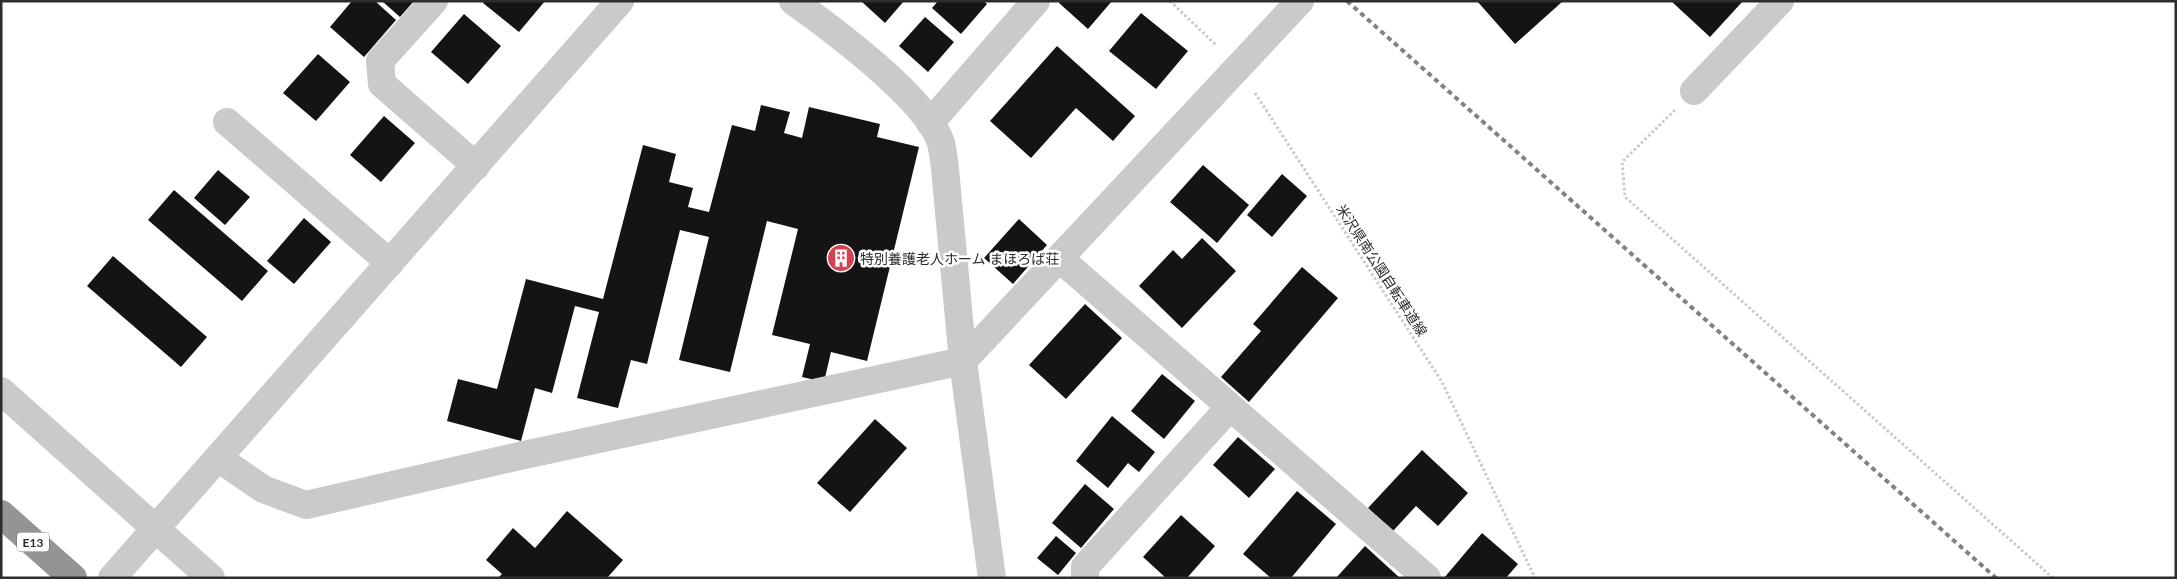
<svg xmlns="http://www.w3.org/2000/svg" width="2177" height="579" font-family="Lato,'Noto Sans JP',sans-serif">
<style>
.building{fill:#141414}
.lines{fill:none;stroke-linecap:round;stroke-linejoin:round}
.path{stroke:#cacaca;stroke-width:3;stroke-dasharray:2.5 2.5;stroke-linecap:butt}
.minor{stroke:#cacaca;stroke-width:28}
.highway{stroke:#949494;stroke-width:28}
.rail{stroke:#828282;stroke-width:4;stroke-dasharray:5 4;stroke-linecap:butt}
.labels{text-anchor:middle;dominant-baseline:central;stroke-width:5;stroke-linejoin:round;paint-order:stroke}
.shield{fill:#fff;stroke:#6c6c6c;stroke-width:1}
.shield-label{font-size:12px;font-weight:bold;fill:#2d2d2d}
.poi-label{font-size:14px;fill:#2d2d2d;stroke:#fff;text-anchor:start}
.street-label{font-size:14px;fill:#2d2d2d;stroke:#fff}
</style>
<rect width="100%" height="100%" fill="#fff"/>
<!-- building -->
<path class="building" d="M352,1H375L396,20L364,57L330,27Z
M382,1H414L400,17Z
M484,1H545L519,32L483,3Z
M861,1H904L885,23Z
M938,1H984L987,4L961,34L932,8Z
M1060,1H1112L1088,29L1059,3Z
M1477,1H1563L1515,44Z
M1671,1H1743L1710,37Z
M1141,13L1188,51L1156,89L1109,51Z
M464,14L501,46L468,84L431,52Z
M925,17L954,42L928,72L899,46Z
M1057,46L1135,116L1113,141L1076,108L1031,158L990,121Z
M318,54L350,82L316,121L283,93Z
M761,105L790,112L784,133L802,138L809,107L880,124L877,137L919,147L867,361L831,352L824,382L802,377L810,344L772,335L798,229L767,221L730,372L679,360L709,237L680,230L647,364L631,360L618,408L577,398L599,312L575,306L552,393L535,388L521,441L447,421L458,379L497,389L526,279L603,299L643,145L676,154L669,182L693,188L688,207L709,212L732,125L755,131Z
M384,116L415,143L381,182L350,155Z
M1203,165L1249,205L1217,243L1170,202Z
M218,170L250,197L225,225L194,198Z
M1282,174L1307,196L1272,237L1247,215Z
M174,190L268,271L242,301L148,220Z
M304,218L331,242L294,284L267,261Z
M1019,219L1047,245L1013,284L984,258Z
M1202,238L1236,271L1182,328L1139,286L1173,250L1182,259Z
M113,256L207,337L181,367L87,286Z
M1302,267L1338,298L1249,402L1221,377L1261,331L1253,324Z
M1085,304L1122,338L1066,399L1029,365Z
M1162,374L1195,401L1164,439L1131,411Z
M1112,416L1155,452L1139,472L1128,463L1108,488L1076,461Z
M875,419L907,448L850,512L817,483Z
M1238,437L1275,469L1249,498L1213,465Z
M1422,450L1468,493L1438,526L1416,506L1393,531L1368,508Z
M1085,484L1114,509L1081,548L1052,523Z
M1297,491L1336,524L1291,578H1271L1243,554Z
M567,511L623,560L607,578H498L502,574L486,560L513,528L535,548Z
M1181,515L1215,546L1187,578H1166L1143,557Z
M1482,533L1518,564L1506,578H1444Z
M1056,536L1076,553L1058,575L1037,558Z
M1365,546L1400,578H1336Z"/>
<g class="lines">
<!-- path -->
<path class="path" d="M1170,1L1217,46
M1255,93L1442,382L1535,578
M1675,110L1622,162L1625,197L2053,578"/>
<!-- minor -->
<path class="minor" d="M434,1L380,61L382,84L476,166
M793,1C831,28 927,99 941,143C943,151 944,161 945,169L963,361L992,578
M1694,91L1780,1
M227,122L390,263
M930,123L1036,1
M1059,258L1427,578
M1,391L211,578
M218,458L263,489L306,505L524,455L963,361L1300,1
M112,578L620,1
M1085,578V567L1229,408"/>
<!-- highway -->
<path class="highway" d="M1,514L73,578"/>
<!-- rail -->
<path class="rail" d="M1347,1L1996,578"/>
</g>
<!-- icons -->
<defs>
<g id="building-disc" transform="scale(1.4375)"><circle r="9.5" fill="#d14252" stroke="#fff"/><path d="M-4-6H4V6H1V3H-1V6H-4ZM-2.5-4.3h1.7v1.8h-1.7ZM.8-4.3h1.7v1.8H.8ZM-2.5-1h1.7V.8h-1.7ZM.8-1h1.7V.8H.8Z" fill="#fff"/></g>
</defs>
<g fill-rule="evenodd">
<use href="#building-disc" x="841" y="258"/>
</g>
<g class="labels">
<!-- shield labels -->
<rect class="shield" x="17" y="532.5" width="32" height="19" rx="4"/>
<g class="shield-label">
<text x="33" y="542">E13</text>
</g>
<!-- poi labels -->
<g class="poi-label">
<text x="860" y="258">特別養護老人ホーム まほろば荘</text>
</g>
<!-- street labels -->
<g class="street-label">
<text transform="translate(1382 270) rotate(57)">米沢県南公園自転車道線</text>
</g>
</g>
<!-- border -->
<rect width="2177" height="579" fill="none" stroke="#2d2d2d" stroke-width="5"/>
</svg>
